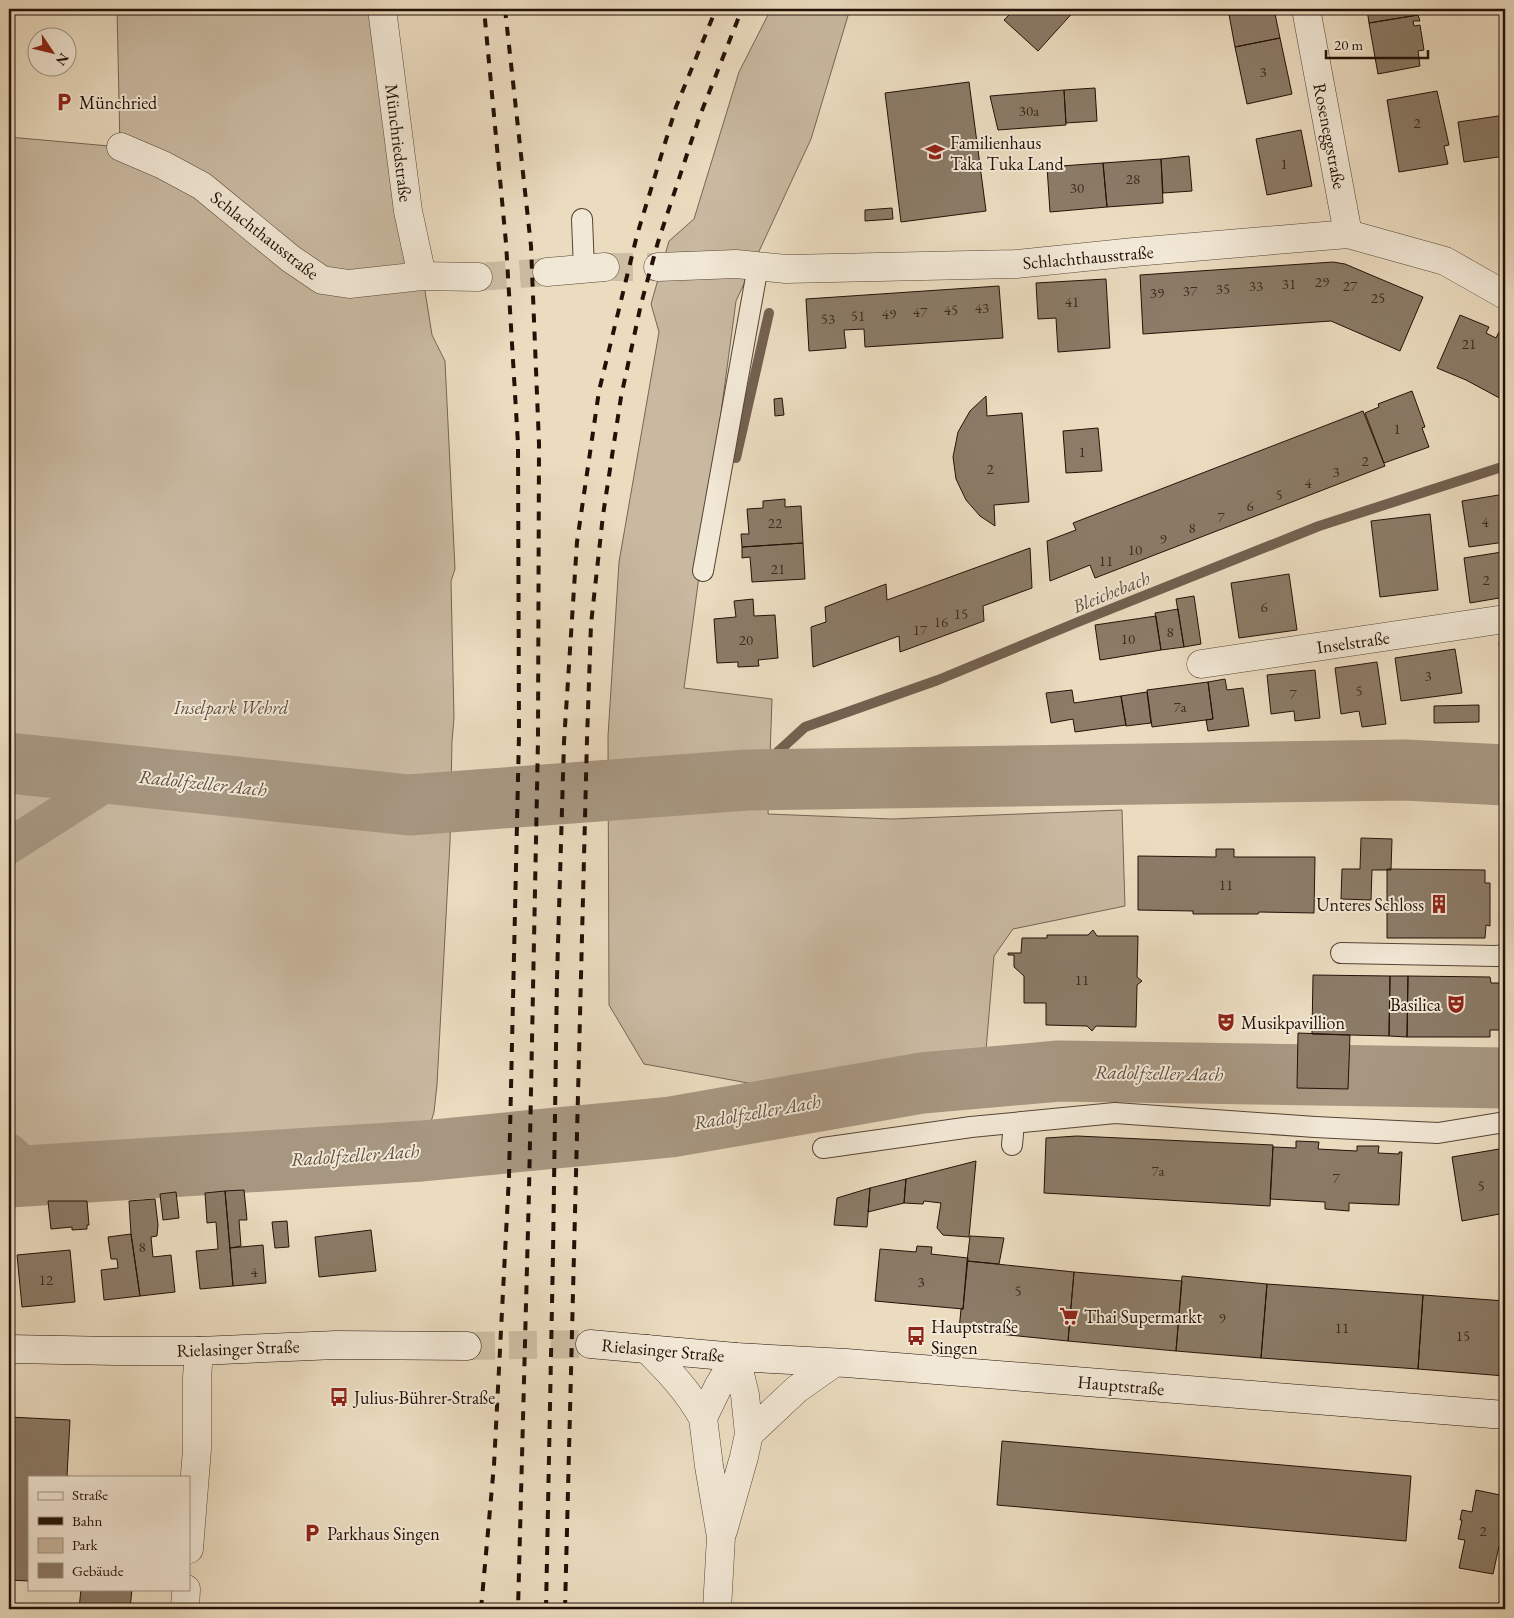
<svg xmlns="http://www.w3.org/2000/svg" width="1514" height="1618" font-family="'EB Garamond',serif">
<style>
.green{fill:#c9b9a1;stroke:#766554}
.lines{fill:none;stroke-linecap:round;stroke-linejoin:round}
.stream{stroke:#726150;stroke-width:10}
.canal{stroke:#a79781;stroke-width:36}
.river{stroke:#a79781;stroke-width:61}
.building{fill:#8b7b67;stroke:#231107}
.minor-tunnel{stroke:#cdbea4;stroke-width:28;stroke-dasharray:28 14;stroke-linecap:butt}
.secondary-tunnel{stroke:#cdbea4;stroke-width:28;stroke-dasharray:28 14;stroke-linecap:butt}
.service-casing{stroke:#554435;stroke-width:22}
.minor-casing{stroke:#554435;stroke-width:29}
.tertiary-casing{stroke:#554435;stroke-width:29}
.secondary-casing{stroke:#231107;stroke-width:29}
.service{stroke:#f2e8d6;stroke-width:20}
.minor{stroke:#f2e8d6;stroke-width:28}
.tertiary{stroke:#f2e8d6;stroke-width:28}
.secondary{stroke:#f2e8d6;stroke-width:28}
.rail{stroke:#231107;stroke-width:4;stroke-dasharray:9 9;stroke-linecap:butt}
.labels{text-anchor:middle;dominant-baseline:central;stroke-width:4;stroke-linejoin:round;paint-order:stroke}
.number-label{font-size:15px;fill:#3d2c1f}
.poi-label{font-size:18px;fill:#231107;stroke:#f2e8d6;text-anchor:start}
.street-label{font-size:18px;fill:#231107;stroke:#f2e8d6}
.park-label{font-size:18px;font-style:italic;fill:#5d4c3d;stroke:#f2e8d6}
.water-label{font-size:19px;font-style:italic;fill:#5e4d3e;stroke:#f2e8d6}
</style>
<rect width="100%" height="100%" fill="#ebdcc0"/>
<filter id="stains"><feTurbulence type="fractalNoise" baseFrequency=".004" numOctaves="4"/><feColorMatrix values="0 0 0 0 .2 0 0 0 0 .09 0 0 0 0 .02 0 0 0 .5 -.17"/></filter>
<radialGradient id="worn" r=".72"><stop offset=".6" stop-color="#630" stop-opacity="0"/><stop offset="1" stop-color="#630" stop-opacity=".3"/></radialGradient>
<!-- green -->
<path class="green" d="M117,9H382L408,211L425,291L432,335L445,361L455,569L451,581L454,718L452,741L450,842L437,1085L434,1112L422,1151L9,1177V137L120,147Z
M771,9H850L811,139L736,301L684,688L772,699L768,814L892,819L1122,810L1125,906L1013,929L994,956L985,1062L770,1087L644,1064L609,1005L608,736L619,562L659,332L651,304L669,241L694,219L739,72Z"/>
<g class="lines">
<!-- stream -->
<path class="stream" d="M736,458L769,313
M747,780L805,727L938,680L1078,622L1319,526L1505,466"/>
<!-- canal -->
<path class="canal" d="M9,846L120,775
M9,1151L37,1176"/>
<!-- river -->
<path class="river" d="M9,763L409,805L747,780L1405,770L1505,775
M9,1177L422,1151L671,1127L922,1083L1059,1071L1505,1078"/>
</g>
<!-- building -->
<path class="building" d="M1015,9H1076L1038,51L1004,20Z
M1228,9H1274L1280,38L1235,47Z
M1367,9H1417L1418,15L1369,23Z
M1418,15L1420,21H1413L1414,26L1420,25L1424,50L1418,51L1420,66L1378,74L1369,23Z
M1280,38L1292,94L1247,104L1235,47Z
M969,82L986,211L901,222L885,93Z
M1095,88L1097,121L1066,123L1064,90Z
M1064,90L1066,125L998,130L990,96Z
M1437,91L1449,145L1444,146L1448,164L1399,172L1387,100Z
M1505,115V156L1464,162L1458,122Z
M1301,130L1312,186L1267,195L1256,139Z
M1189,156L1192,191L1163,193L1161,159Z
M1161,159L1163,203L1107,207L1103,163Z
M1103,163L1107,207L1050,212L1047,167Z
M892,208L893,219L865,221V210Z
M1333,262L1345,264L1423,297L1400,351L1331,321L1143,334L1140,275Z
M1106,279L1110,348L1058,352L1056,318L1038,319L1036,283Z
M999,286L1003,338L865,347L864,329L844,330L846,348L809,351L806,299Z
M1460,315L1489,327L1486,333L1496,338L1499,332L1505,335V401L1466,380L1437,368Z
M1412,391L1425,427L1422,428L1429,447L1384,463L1365,413L1379,407L1378,404Z
M986,396L987,416L1022,413L1029,502L994,505L995,526L980,516L966,500L956,479L953,457L958,432L970,411Z
M782,398L784,415L775,416L774,399Z
M1363,411L1385,466L1095,578L1090,565L1050,581L1047,541L1076,530L1073,523Z
M1098,428L1102,471L1066,473L1063,431Z
M1505,494V542L1469,547L1462,501Z
M785,499V507L801,506L803,543L742,547L741,534H749L747,509L763,508V501Z
M1430,514L1438,590L1380,597L1371,521Z
M803,543L805,579L752,582L750,557L742,558V547Z
M1030,548L1032,588L983,606L984,621L900,652L899,636L813,667L811,627L826,622L825,607L886,584L887,600Z
M1502,552L1503,560H1505V597L1470,603L1464,558Z
M1289,574L1297,630L1239,638L1231,583Z
M1194,596L1201,644L1184,647L1176,599Z
M753,599L754,616L775,615L778,658L758,660L759,666L738,667V662L717,663L714,619L736,617L734,601Z
M1178,609L1184,647L1161,650L1155,613Z
M1156,616L1161,650L1100,660L1095,625Z
M1505,642V681H1503L1499,643Z
M1455,649L1462,693L1401,701L1395,658Z
M1377,662L1386,724L1362,727L1359,711L1341,714L1335,668Z
M1315,670L1320,718L1295,721L1294,711L1271,714L1267,675Z
M1225,679L1227,690L1243,688L1249,726L1208,731L1206,720L1213,719L1208,682Z
M1208,682L1213,719L1152,727L1147,690Z
M1072,690L1074,703L1121,696L1126,725L1075,732L1073,719L1051,723L1046,693Z
M1147,692L1151,723L1126,726L1121,696Z
M1479,705V722L1434,723V706Z
M1361,838L1392,839L1391,870H1372L1371,900L1341,899L1342,869H1360Z
M1216,849H1234V857H1315L1314,913L1259,912L1258,914H1193V911L1138,910V856L1216,857Z
M1387,869L1485,870V883H1490V926L1486,925L1485,938H1387Z
M1093,930L1097,936H1138L1137,977L1142,981L1137,985L1136,1027L1096,1026L1092,1031L1087,1026L1046,1025V1003H1024V976L1014,967V955H1008V953H1021L1022,938H1047V935H1088Z
M1313,975L1390,976L1389,1036L1312,1034Z
M1390,976H1408L1407,1037L1389,1036Z
M1408,976L1490,977L1491,983H1505V1030H1490V1037H1407Z
M1298,1033L1350,1035L1348,1089L1297,1088Z
M1077,1136L1273,1145L1270,1206L1044,1193L1046,1138Z
M1296,1141L1319,1142L1318,1149L1357,1151V1146H1379L1378,1153L1399,1154V1152H1402L1399,1205L1349,1203V1211L1325,1209V1202L1270,1199L1273,1147L1296,1148Z
M1505,1148V1213L1462,1221L1452,1157Z
M976,1161L969,1237L943,1235L937,1228L941,1203L924,1201L923,1204L904,1203L906,1179Z
M906,1179L904,1203L868,1212L870,1188Z
M870,1188L867,1227L834,1225L837,1198Z
M244,1190L247,1220H239L241,1246L230,1248L225,1191Z
M225,1191L233,1286L200,1289L196,1251L218,1249L216,1222L207,1223L205,1193Z
M176,1192L179,1218L163,1220L160,1194Z
M155,1199L158,1225L157,1236L151,1237L153,1257L171,1255L175,1292L140,1296L131,1234L129,1201Z
M48,1201H87L89,1225H87V1229L72,1230V1227L51,1229Z
M287,1221L289,1247L275,1248L272,1222Z
M371,1230L376,1271L319,1277L315,1237Z
M131,1234L140,1296L104,1300L101,1270L118,1268L117,1259H111L108,1237Z
M970,1236L1004,1238L999,1264L967,1261Z
M263,1245L266,1283L233,1286L230,1248Z
M917,1246L932,1247L931,1254L968,1258L963,1309L875,1301L880,1249L916,1252Z
M70,1250L75,1302L22,1307L17,1255Z
M967,1261L1074,1272L1068,1341L959,1330L961,1309H963Z
M1074,1272L1182,1281L1176,1351L1068,1341Z
M1182,1276L1267,1284L1261,1358L1176,1351Z
M1267,1284L1423,1295L1418,1369L1261,1358Z
M1423,1295L1505,1301V1376L1418,1369Z
M9,1417L70,1420L67,1476L75,1477H29V1581L9,1580Z
M1002,1441L1411,1476L1406,1541L997,1505Z
M1476,1490L1505,1496V1548L1499,1546L1493,1574L1459,1568L1465,1540L1458,1539L1462,1520H1460L1462,1510L1472,1512Z
M81,1589H132L130,1609H79Z"/>
<g class="lines">
<!-- minor-tunnel -->
<path class="minor-tunnel" d="M605,267H658
M478,277L547,272"/>
<!-- secondary-tunnel -->
<path class="secondary-tunnel" d="M467,1346L590,1344"/>
<!-- service casing -->
<g class="service-casing">
<path id="service" d="M582,219L584,269
M703,571L758,266
M1341,953L1496,956L1505,955
M1012,1145L1014,1123
M823,1148L971,1127L1115,1113L1315,1127L1438,1133L1505,1122"/>
</g>
<!-- minor casing -->
<g class="minor-casing">
<path id="minor" d="M382,9L408,211L422,276
M1306,9L1348,234
M121,147L163,165L202,186L291,259L322,280L349,284L422,276L478,277
M658,267L736,264L786,269L1016,264L1134,252L1348,234L1445,261L1505,295
M547,272L605,267
M1201,664L1505,619
M189,1549L197,1449V1378L199,1351
M185,1609L186,1589"/>
</g>
<!-- tertiary casing -->
<g class="tertiary-casing">
<path id="tertiary" d="M647,1349C669,1371 688,1391 703,1418
M749,1434L797,1389L834,1363
M723,1531L744,1457L749,1434L745,1395L736,1357
M717,1609L721,1537L709,1466L703,1418L718,1387L736,1357"/>
</g>
<!-- secondary casing -->
<g class="secondary-casing">
<path id="secondary" d="M590,1344L736,1357L846,1363L1505,1415
M9,1349L116,1351H199L336,1345L467,1346"/>
</g>
<!-- service -->
<use href="#service" class="service"/>
<!-- minor -->
<use href="#minor" class="minor"/>
<!-- tertiary -->
<use href="#tertiary" class="tertiary"/>
<!-- secondary -->
<use href="#secondary" class="secondary"/>
<!-- rail -->
<path class="rail" d="M505,9L531,246L539,444L538,740L529,1191L518,1609
M481,1609L494,1465L509,1176L519,735L518,444L506,243L484,9
M546,1609L553,1254L557,978L564,742L577,542L599,391L637,235L676,107L716,9
M565,1609L587,739L591,624L603,515L621,397L641,304L658,242L699,118L742,9"/>
</g>
<!-- icons -->
<defs>
<g id="parking-bare" transform="scale(1.5)"><path d="M-3.5-5.5H1a3.5 3.5 0 0 1 0 7H-1V5.5H-3.5ZM-1-3.4V-.6H.8a1.4 1.4 0 0 0 0-2.8Z" fill="#8f2418" stroke="#f2e8d6" stroke-width="2.5" paint-order="stroke"/></g>
<g id="school-bare" transform="scale(1.5)"><path d="M0-5L7-2L0 1L-7-2ZM-4 1L0 2.5L4 1V4Q0 6-4 4Z" fill="#8f2418" stroke="#f2e8d6" stroke-width="2.5" paint-order="stroke"/></g>
<g id="building-bare" transform="scale(1.5)"><path d="M-4-6H4V6H1V3H-1V6H-4ZM-2.5-4.3h1.7v1.8h-1.7ZM.8-4.3h1.7v1.8H.8ZM-2.5-1h1.7V.8h-1.7ZM.8-1h1.7V.8H.8Z" fill="#8f2418" stroke="#f2e8d6" stroke-width="2.5" paint-order="stroke"/></g>
<g id="theatre-bare" transform="scale(1.5)"><path d="M-5-5.5Q0-4 5-5.5V0Q5 5 0 6Q-5 5-5 0ZM-3.3-2.5H-1v1.5H-3.3ZM1-2.5H3.3v1.5H1ZM-2.8 1Q0 5.5 2.8 1Z" fill="#8f2418" stroke="#f2e8d6" stroke-width="2.5" paint-order="stroke"/></g>
<g id="supermarket-bare" transform="scale(1.5)"><path d="M-6-5.5h2.5l.6 2H6L4.5 2H-2.5L-4.4-4H-6ZM-1.5 3.2a1.3 1.3 0 1 0 .1 0ZM3 3.2a1.3 1.3 0 1 0 .1 0Z" fill="#8f2418" stroke="#f2e8d6" stroke-width="2.5" paint-order="stroke"/></g>
<g id="bus-bare" transform="scale(1.5)"><path d="M-5-6H5V4H4V6H2V4H-2V6H-4V4H-5ZM-3.5-4V0h7V-4ZM-3.5 1.2v1.5H-2V1.2ZM2 1.2v1.5H3.5V1.2Z" fill="#8f2418" stroke="#f2e8d6" stroke-width="2.5" paint-order="stroke"/></g>
</defs>
<g fill-rule="evenodd">
<use href="#parking-bare" x="64" y="102"/>
<use href="#school-bare" x="935" y="152"/>
<use href="#building-bare" x="1439" y="904"/>
<use href="#theatre-bare" x="1456" y="1004"/>
<use href="#theatre-bare" x="1226" y="1022"/>
<use href="#supermarket-bare" x="1069" y="1316"/>
<use href="#bus-bare" x="916" y="1336"/>
<use href="#bus-bare" x="339" y="1397"/>
<use href="#parking-bare" x="312" y="1533"/>
</g>
<g class="labels">
<!-- number labels -->
<g class="number-label">
<text x="1263" y="71">3</text>
<text x="1029" y="110">30a</text>
<text x="1417" y="122">2</text>
<text x="1284" y="163">1</text>
<text x="1133" y="178">28</text>
<text x="1077" y="187">30</text>
<text x="1322" y="281">29</text>
<text x="1289" y="283">31</text>
<text x="1256" y="285">33</text>
<text x="1350" y="285">27</text>
<text x="1223" y="288">35</text>
<text x="1190" y="290">37</text>
<text x="1157" y="292">39</text>
<text x="1378" y="297">25</text>
<text x="1072" y="301">41</text>
<text x="982" y="307">43</text>
<text x="951" y="309">45</text>
<text x="920" y="311">47</text>
<text x="889" y="313">49</text>
<text x="858" y="315">51</text>
<text x="828" y="318">53</text>
<text x="1469" y="343">21</text>
<text x="1397" y="428">1</text>
<text x="1082" y="451">1</text>
<text x="1365" y="460">2</text>
<text x="990" y="468">2</text>
<text x="1336" y="471">3</text>
<text x="1308" y="482">4</text>
<text x="1279" y="494">5</text>
<text x="1250" y="505">6</text>
<text x="1221" y="516">7</text>
<text x="1485" y="521">4</text>
<text x="775" y="522">22</text>
<text x="1192" y="527">8</text>
<text x="1163" y="538">9</text>
<text x="1135" y="549">10</text>
<text x="1106" y="560">11</text>
<text x="778" y="568">21</text>
<text x="1486" y="579">2</text>
<text x="1264" y="606">6</text>
<text x="961" y="613">15</text>
<text x="941" y="621">16</text>
<text x="920" y="629">17</text>
<text x="1170" y="631">8</text>
<text x="1128" y="638">10</text>
<text x="746" y="639">20</text>
<text x="1428" y="675">3</text>
<text x="1359" y="690">5</text>
<text x="1293" y="693">7</text>
<text x="1180" y="706">7a</text>
<text x="1226" y="884">11</text>
<text x="1082" y="979">11</text>
<text x="1158" y="1170">7a</text>
<text x="1336" y="1177">7</text>
<text x="1481" y="1185">5</text>
<text x="142" y="1246">8</text>
<text x="254" y="1271">4</text>
<text x="46" y="1279">12</text>
<text x="921" y="1281">3</text>
<text x="1018" y="1290">5</text>
<text x="1222" y="1317">9</text>
<text x="1342" y="1327">11</text>
<text x="1463" y="1335">15</text>
<text x="1483" y="1530">2</text>
</g>
<!-- poi labels -->
<g class="poi-label">
<text x="79" y="102">Münchried</text>
<text x="950" y="142">Familienhaus<tspan x="950" dy="21">Taka Tuka Land</tspan></text>
<text x="1424" y="904" text-anchor="end">Unteres Schloss</text>
<text x="1441" y="1004" text-anchor="end">Basilica</text>
<text x="1241" y="1022">Musikpavillion</text>
<text x="1084" y="1316">Thai Supermarkt</text>
<text x="931" y="1326">Hauptstraße<tspan x="931" dy="21">Singen</tspan></text>
<text x="354" y="1397">Julius-Bührer-Straße</text>
<text x="327" y="1533">Parkhaus Singen</text>
</g>
<!-- street labels -->
<g class="street-label">
<text transform="translate(1330 136) rotate(79)">Roseneggstraße</text>
<text transform="translate(399 143) rotate(83)">Münchriedstraße</text>
<text transform="translate(265 235) rotate(38)">Schlachthausstraße</text>
<text transform="translate(1088 257) rotate(-5)">Schlachthausstraße</text>
<text transform="translate(1353 642) rotate(-8)">Inselstraße</text>
<text transform="translate(238 1348) rotate(-2)">Rielasinger Straße</text>
<text transform="translate(663 1350) rotate(5)">Rielasinger Straße</text>
<text transform="translate(1121 1385) rotate(5)">Hauptstraße</text>
</g>
<!-- park labels -->
<g class="park-label">
<text x="231" y="707">Inselpark Wehrd</text>
</g>
<!-- water labels -->
<g class="water-label">
<text transform="translate(1111 592) rotate(-22)">Bleichebach</text>
<text transform="translate(203 783) rotate(6)">Radolfzeller Aach</text>
<text transform="translate(1159 1073) rotate(1)">Radolfzeller Aach</text>
<text transform="translate(757 1112) rotate(-10)">Radolfzeller Aach</text>
<text transform="translate(355 1155) rotate(-4)">Radolfzeller Aach</text>
</g>
</g>
<!-- margin -->
<rect width="1514" height="1618" fill="none" stroke="#ebdcc0" stroke-width="30"/>
<rect x="10" y="10" width="1494" height="1598" fill="none" stroke="#231107" stroke-width="2.5"/>
<rect x="15" y="15" width="1484" height="1588" fill="none" stroke="#231107"/>
<!-- legend -->
<rect x="28" y="1476" width="162" height="115" fill="#f2e8d6" stroke="#9f9283"/>
<rect x="38" y="1492" width="25" height="8" fill="#f2e8d6" stroke="#9f9283"/>
<text x="72" y="1500" font-size="15" fill="#231107">Straße</text>
<rect x="38" y="1517" width="25" height="8" fill="#231107" stroke="#9f9283"/>
<text x="72" y="1526" font-size="15" fill="#231107">Bahn</text>
<rect x="38" y="1538" width="25" height="15" fill="#c9b9a1" stroke="#9f9283"/>
<text x="72" y="1550" font-size="15" fill="#231107">Park</text>
<rect x="38" y="1563" width="25" height="15" fill="#8b7b67" stroke="#9f9283"/>
<text x="72" y="1576" font-size="15" fill="#231107">Gebäude</text>
<!-- north arrow -->
<g transform="translate(52 52) rotate(125)"><circle r="24" fill="#f2e8d6" stroke="#9f9283"/>
<path d="M0-4L9 19L0 12L-9 19Z" fill="#8f2418"/>
<text y="-8" font-size="14" font-weight="bold" text-anchor="middle" fill="#231107">N</text>
</g>
<!-- scale -->
<path d="M1326 50v8h102v-8" fill="none" stroke="#231107" stroke-width="2.5"/>
<text x="1334" y="50" font-size="15" fill="#231107" stroke="#f2e8d6" stroke-width="4" paint-order="stroke">20 m</text>
<rect width="100%" height="100%" filter="url(#stains)"/>
<rect width="100%" height="100%" fill="url(#worn)"/>
</svg>
